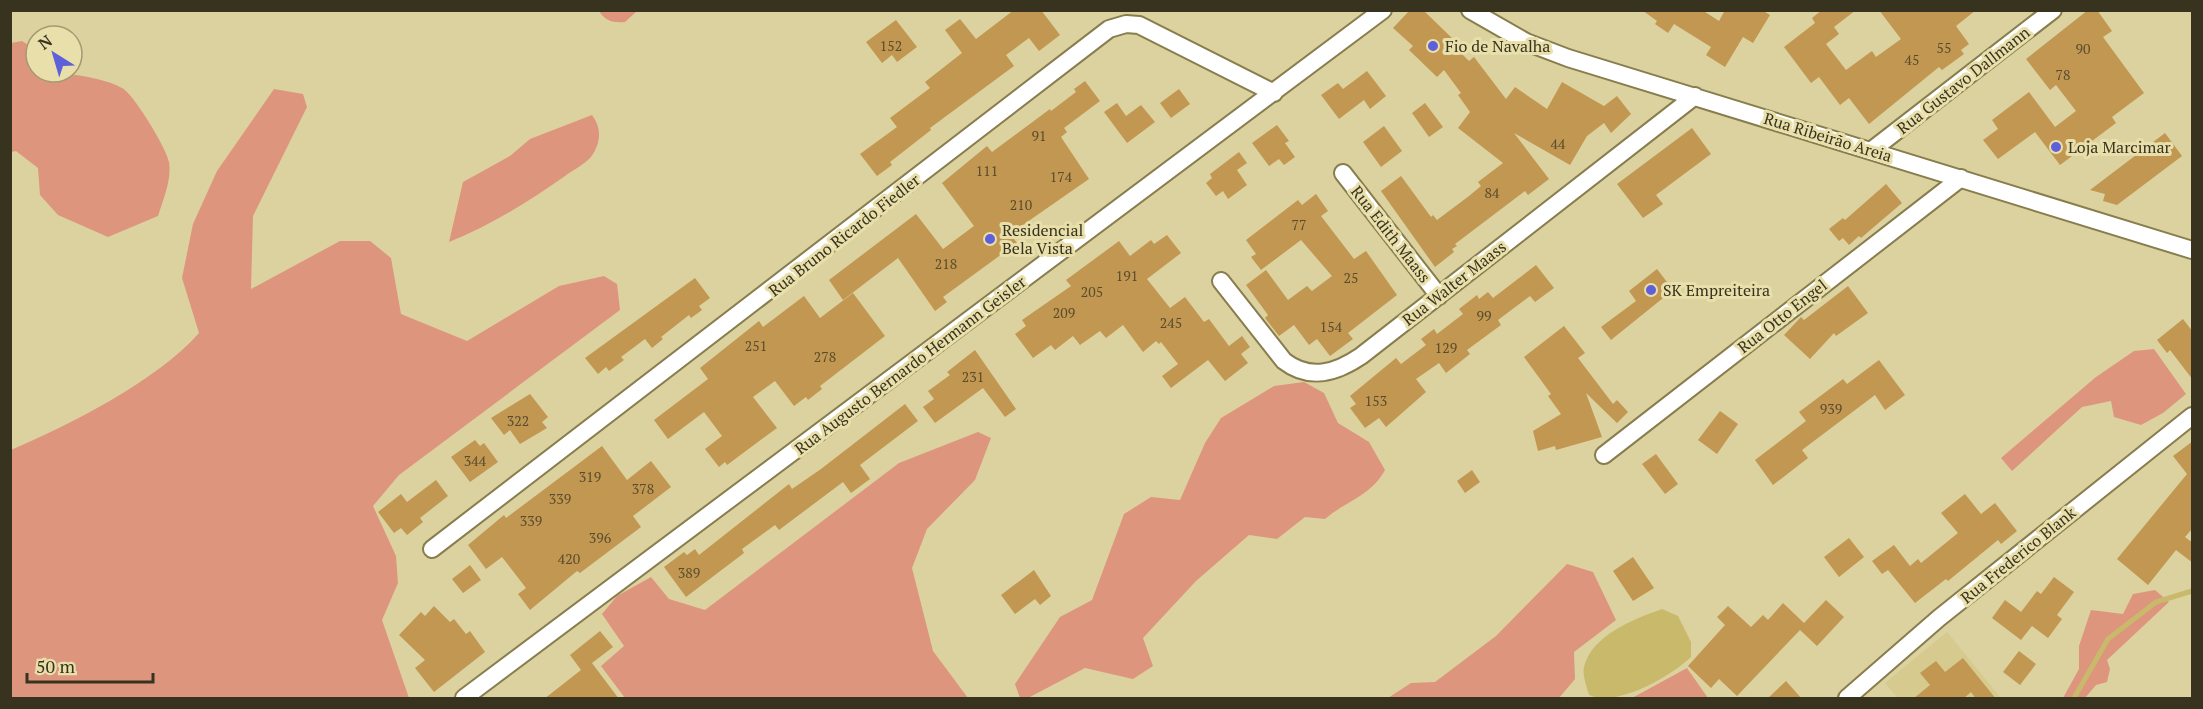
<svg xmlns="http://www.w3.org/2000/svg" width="2203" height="709" font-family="'PT Serif',serif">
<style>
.built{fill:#d6ca8f}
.green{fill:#de957e}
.water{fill:#c9b96b}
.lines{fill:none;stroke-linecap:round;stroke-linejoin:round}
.stream{stroke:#c9b96b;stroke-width:5}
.building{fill:#c19752}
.minor-casing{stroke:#877d4d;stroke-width:20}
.minor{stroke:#fff;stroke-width:16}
.poi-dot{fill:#5d60d8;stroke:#e9dfab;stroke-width:2}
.labels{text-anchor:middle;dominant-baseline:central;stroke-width:6;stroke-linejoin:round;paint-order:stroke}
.number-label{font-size:14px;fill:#5a4c2c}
.poi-label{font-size:16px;fill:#38331f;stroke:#e9dfab;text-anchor:start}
.street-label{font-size:16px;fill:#38331f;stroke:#e9dfab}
</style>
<rect width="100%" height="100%" fill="#dcd29f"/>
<!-- built -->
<path class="built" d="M1947,632L2001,698H1898L1885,683Z"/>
<!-- green -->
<path class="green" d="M599,11H637L625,22C613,23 605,21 599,11Z
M22,41L36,50V72C60,72 100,76 122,88C133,93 167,149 169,162C172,179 163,200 158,216L108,237L58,215L40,195L38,168L16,151L11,152V43Z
M274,89L303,94L307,107L253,216L251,289L340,241H370L391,258L401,314L467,341L559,286L604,276L617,284L620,310L399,475L373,506L396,556L398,583L382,620L409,698H11V450C69,425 157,381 199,333L182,278L193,224L217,171Z
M592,115C602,128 601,143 591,157C585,164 573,170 565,176C528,202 491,225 449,242L463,182L510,156L530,139Z
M2154,349L2186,394L2163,413L2141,425L2114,417L2111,401L2082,407L2012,471L2001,458L2096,377L2134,351Z
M1304,382L1324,393L1338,423L1369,442L1385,470C1371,496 1346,501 1325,519L1305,517L1277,539L1249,535L1196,581L1143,638L1153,666L1133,679L1085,668L1028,698H1020L1015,684L1060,617L1092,600L1124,514L1151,497L1180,500L1205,443L1221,418L1274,386Z
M978,432L991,438L975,480L927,529L912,568L933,651L968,698H625L601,666L624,646L602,614L617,596L651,577L669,599L705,610L899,463Z
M1567,564L1593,572L1616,620L1574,652L1575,679L1559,698H1388L1411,683L1435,682L1496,636Z
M2155,590L2169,602L2107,660L2110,669L2107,682L2096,685L2085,698H2063L2079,669V646L2091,610L2123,614L2133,594Z
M1687,668L1708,698H1632Z"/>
<!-- water -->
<path class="water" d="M1662,609L1678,616L1691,642V657C1671,676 1617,708 1589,695C1587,687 1582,675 1584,667C1592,635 1634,619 1662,609Z"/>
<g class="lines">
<!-- stream -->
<path class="stream" d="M2074,698L2108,639L2156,602L2192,591"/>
</g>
<!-- building -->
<path class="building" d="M1014,10H1041L1060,35L1039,51L1029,38L1006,55L1014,66L930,128L931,130L890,162L892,165L877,176L860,154L897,127L890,118L930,88L925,82L962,53L945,30L960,19L976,39Z
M1410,10H1423L1453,39L1450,42L1469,61L1474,57L1506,99L1515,87L1547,109L1562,82L1604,106L1617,96L1631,114L1611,133L1604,123L1587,136L1570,165L1514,133L1549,179L1528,195L1525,191L1455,244L1457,246L1452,249L1454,252L1435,267L1381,191L1401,176L1431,217L1433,215L1437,220L1469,196L1481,186L1478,182L1503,163L1458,128L1470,112L1458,95L1461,93L1444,70L1437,77L1409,50L1413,46L1393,28Z
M1642,10H1702L1719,21L1725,10H1762L1770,15L1753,43L1743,37L1725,67L1706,55L1711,47L1674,24L1668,33L1655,24L1657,21Z
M1822,10H1856L1834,27L1839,34L1826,44L1846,70L1872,51L1876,57L1901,39L1879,10H1976L1956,26L1969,44L1961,50L1964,54L1942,70L1939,67L1869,124L1849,98L1840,105L1819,77L1811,83L1784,47L1815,23L1812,18Z
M2088,10H2097L2112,31L2103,37L2144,93L2112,117L2116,123L2060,165L2035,132L1998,159L1983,140L1998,129L1992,120L2029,92L2055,127L2076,111L2056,85L2050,90L2026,59Z
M896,20L917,47L897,62L892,55L882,63L866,42Z
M1367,71L1386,96L1370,109L1364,100L1339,119L1321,95L1338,83L1343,89Z
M1085,81L1100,101L1064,128L1067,132L1061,137L1089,179L1010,234L1017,243L943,297L947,302L935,311L898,258L843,300L829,280L916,214L943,249L974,226L942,183L987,146L992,152L1050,109L1051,111L1076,92L1074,89Z
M1179,89L1190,104L1171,118L1160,103Z
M1117,103L1126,116L1141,105L1155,122L1127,143L1104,112Z
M1425,103L1443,127L1429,137L1412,113Z
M1277,125L1289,141L1285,143L1295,157L1284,165L1279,159L1269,166L1252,143Z
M1384,126L1402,151L1381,167L1363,142Z
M1692,128L1711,154L1656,195L1663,204L1643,218L1617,184Z
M2165,133L2182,156L2117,205L2103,201L2105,194L2090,190Z
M1239,152L1247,163L1237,170L1247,185L1228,199L1223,191L1216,196L1206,183L1212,178L1210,174Z
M1886,184L1902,203L1861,238L1859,236L1849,245L1843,238L1839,241L1829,229L1843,218L1845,220Z
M1316,194L1328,211L1321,216L1354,259L1366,251L1397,295L1348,333L1353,339L1330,356L1317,339L1309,345L1294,325L1279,336L1265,318L1268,315L1246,285L1266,270L1288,300L1307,286L1312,291L1332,276L1301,240L1261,270L1251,257L1256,254L1246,240L1298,200L1302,205Z
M1167,235L1181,253L1147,279L1170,308L1185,297L1204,322L1209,319L1229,346L1242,336L1250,347L1241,354L1248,363L1225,381L1208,360L1171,388L1162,376L1178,364L1161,342L1159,344L1156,341L1143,352L1123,325L1106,338L1100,331L1080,345L1073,336L1055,350L1051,345L1033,358L1015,334L1026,326L1022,320L1071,286L1066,280L1119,241L1130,256L1151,240L1154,244Z
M1536,265L1554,288L1535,302L1530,296L1498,320L1501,325L1467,350L1470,354L1446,373L1439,363L1416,379L1426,392L1386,427L1379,418L1365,428L1350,408L1356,404L1350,396L1396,358L1401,364L1426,345L1421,339L1434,329L1437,334L1463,314L1459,309L1477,295L1479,299L1488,292L1493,298Z
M1657,269L1673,290L1611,340L1601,327L1636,301L1629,291Z
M695,278L710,298L699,306L702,310L691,318L689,315L661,337L663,339L652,348L645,339L621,357L624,360L609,371L606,367L598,374L585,358Z
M1848,286L1868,313L1836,336L1834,333L1810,359L1784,335L1801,317L1804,320Z
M853,293L885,336L820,386L822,389L808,400L806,397L794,406L775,381L753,397L777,428L727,465L725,462L719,467L705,449L722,436L704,412L668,439L654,420L708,379L700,368L759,321L763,327L804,296L820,318Z
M2183,319L2193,332V380L2170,350L2167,353L2157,340Z
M1564,326L1585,353L1578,358L1613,404L1617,400L1628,412L1617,423L1586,393L1602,437L1556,450L1555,446L1538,451L1533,431L1561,414L1548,396L1551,394L1524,357Z
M975,350L1016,409L1005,417L983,388L935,423L923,407L934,399L928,391L950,375L947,372Z
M1879,360L1905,395L1885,410L1875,395L1802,450L1808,458L1773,485L1755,460L1806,421L1799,412L1843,379L1847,384Z
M530,394L548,417L542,422L547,428L520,444L510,430L504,435L491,418Z
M905,404L918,421L860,465L870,479L851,493L843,482L779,530L775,525L742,549L744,553L686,597L664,567L684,552L687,555L695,549L699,555L789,484L792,489L821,469Z
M1720,411L1738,424L1717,454L1698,440Z
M475,440L480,446L484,443L498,462L470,482L451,457Z
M2193,441V528L2185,537L2193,543V563L2176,550L2148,585L2117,559L2187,474L2173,456Z
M602,446L627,480L651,461L671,487L633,516L641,527L580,573L577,571L530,610L518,594L526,588L502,557L486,569L468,545L504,515L506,518Z
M1656,454L1678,484L1665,494L1642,464Z
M1472,470L1480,482L1465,493L1457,481Z
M436,480L448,496L420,518L423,522L407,535L401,528L394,533L378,512L401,494L407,502Z
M1965,494L1981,514L1995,503L2017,531L2001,544L1998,540L1948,581L1946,579L1915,603L1888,570L1882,574L1872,561L1894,545L1910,566L1918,559L1921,563L1958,533L1941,513Z
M1849,538L1864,557L1839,577L1824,557Z
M1633,557L1654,588L1633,601L1613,571Z
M470,565L481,580L463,593L452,579Z
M1034,570L1051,596L1040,605L1035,599L1015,614L1001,595Z
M2054,577L2074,592L2057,615L2062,619L2048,638L2032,626L2021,640L1992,618L2005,600L2021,612L2037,591L2041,594Z
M1826,600L1844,617L1817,646L1800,630L1737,696L1719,679L1711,688L1688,666L1725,625L1717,617L1728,606L1751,627L1763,615L1768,620L1783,603L1804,623Z
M434,606L450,622L454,619L466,634L470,631L485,652L434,692L415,668L425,660L399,635L421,612L425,616Z
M600,631L613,647L592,663L619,699H544L581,670L570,655Z
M2019,651L2036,664L2020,685L2003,672Z
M1963,658L1996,699H1976L1971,692L1963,699H1913L1930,685L1920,673L1936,661L1945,672Z
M1786,681L1802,699H1767Z"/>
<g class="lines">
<!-- minor casing -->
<g class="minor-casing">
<path id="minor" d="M1470,10L1526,42L1568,58L2192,250
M1872,150L2053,10
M1343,173L1439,296
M1221,281L1284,361C1310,381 1336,373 1361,356L1695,96
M1604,455L1961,178
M432,549L1109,29L1126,24L1139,25L1274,93
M464,698L1383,10
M1847,698L1939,618L2192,416"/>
</g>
<!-- minor -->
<use href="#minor" class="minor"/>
</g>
<!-- markers -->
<g class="poi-dot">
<circle cx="1433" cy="46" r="6"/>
<circle cx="2056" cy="147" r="6"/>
<circle cx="990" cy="239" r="6"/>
<circle cx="1651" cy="290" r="6"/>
</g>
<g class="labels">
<!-- number labels -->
<g class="number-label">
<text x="891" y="45">152</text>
<text x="1944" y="47">55</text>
<text x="2083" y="48">90</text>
<text x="1912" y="59">45</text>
<text x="2063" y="74">78</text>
<text x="1039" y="135">91</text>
<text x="1558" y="143">44</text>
<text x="987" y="170">111</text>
<text x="1061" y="176">174</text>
<text x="1492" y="192">84</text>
<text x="1021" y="204">210</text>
<text x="1299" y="224">77</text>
<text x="946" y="263">218</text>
<text x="1127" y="275">191</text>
<text x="1351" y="277">25</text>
<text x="1092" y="291">205</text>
<text x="1064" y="312">209</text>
<text x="1484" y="315">99</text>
<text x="1171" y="322">245</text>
<text x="1331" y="326">154</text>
<text x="756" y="345">251</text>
<text x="1446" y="347">129</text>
<text x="825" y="356">278</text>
<text x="973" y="376">231</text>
<text x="1376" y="400">153</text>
<text x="1831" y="408">939</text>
<text x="518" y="420">322</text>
<text x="475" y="460">344</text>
<text x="590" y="476">319</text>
<text x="643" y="488">378</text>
<text x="560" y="498">339</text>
<text x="531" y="520">339</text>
<text x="600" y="537">396</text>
<text x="569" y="558">420</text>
<text x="689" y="572">389</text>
</g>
<!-- poi labels -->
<g class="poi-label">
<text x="1445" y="46">Fio de Navalha</text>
<text x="2068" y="147">Loja Marcimar</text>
<text x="1002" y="230">Residencial<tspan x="1002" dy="18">Bela Vista</tspan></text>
<text x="1663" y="290">SK Empreiteira</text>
</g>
<!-- street labels -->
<g class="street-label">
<text transform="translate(1963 80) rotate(-38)">Rua Gustavo Dallmann</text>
<text transform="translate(1828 137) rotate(17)">Rua Ribeirão Areia</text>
<text transform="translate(1391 234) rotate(52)">Rua Edith Maass</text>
<text transform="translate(844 235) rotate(-38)">Rua Bruno Ricardo Fiedler</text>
<text transform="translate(1454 283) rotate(-38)">Rua Walter Maass</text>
<text transform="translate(1782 316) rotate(-38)">Rua Otto Engel</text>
<text transform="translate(910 365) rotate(-37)">Rua Augusto Bernardo Hermann Geisler</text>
<text transform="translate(2018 555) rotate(-39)">Rua Frederico Blank</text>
</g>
</g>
<!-- border -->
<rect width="2203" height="709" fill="none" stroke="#38331f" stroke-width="24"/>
<!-- north arrow -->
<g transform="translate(54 54) rotate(323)"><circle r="28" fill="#e9dfab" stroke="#a29a73" stroke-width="1.5"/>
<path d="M0-4.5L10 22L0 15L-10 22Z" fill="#5d60d8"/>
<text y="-9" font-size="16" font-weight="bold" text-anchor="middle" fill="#38331f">N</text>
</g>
<!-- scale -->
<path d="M27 673v9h126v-9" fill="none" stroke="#38331f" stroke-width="3"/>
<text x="36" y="673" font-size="18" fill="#38331f" stroke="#e9dfab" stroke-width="4.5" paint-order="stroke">50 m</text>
</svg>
